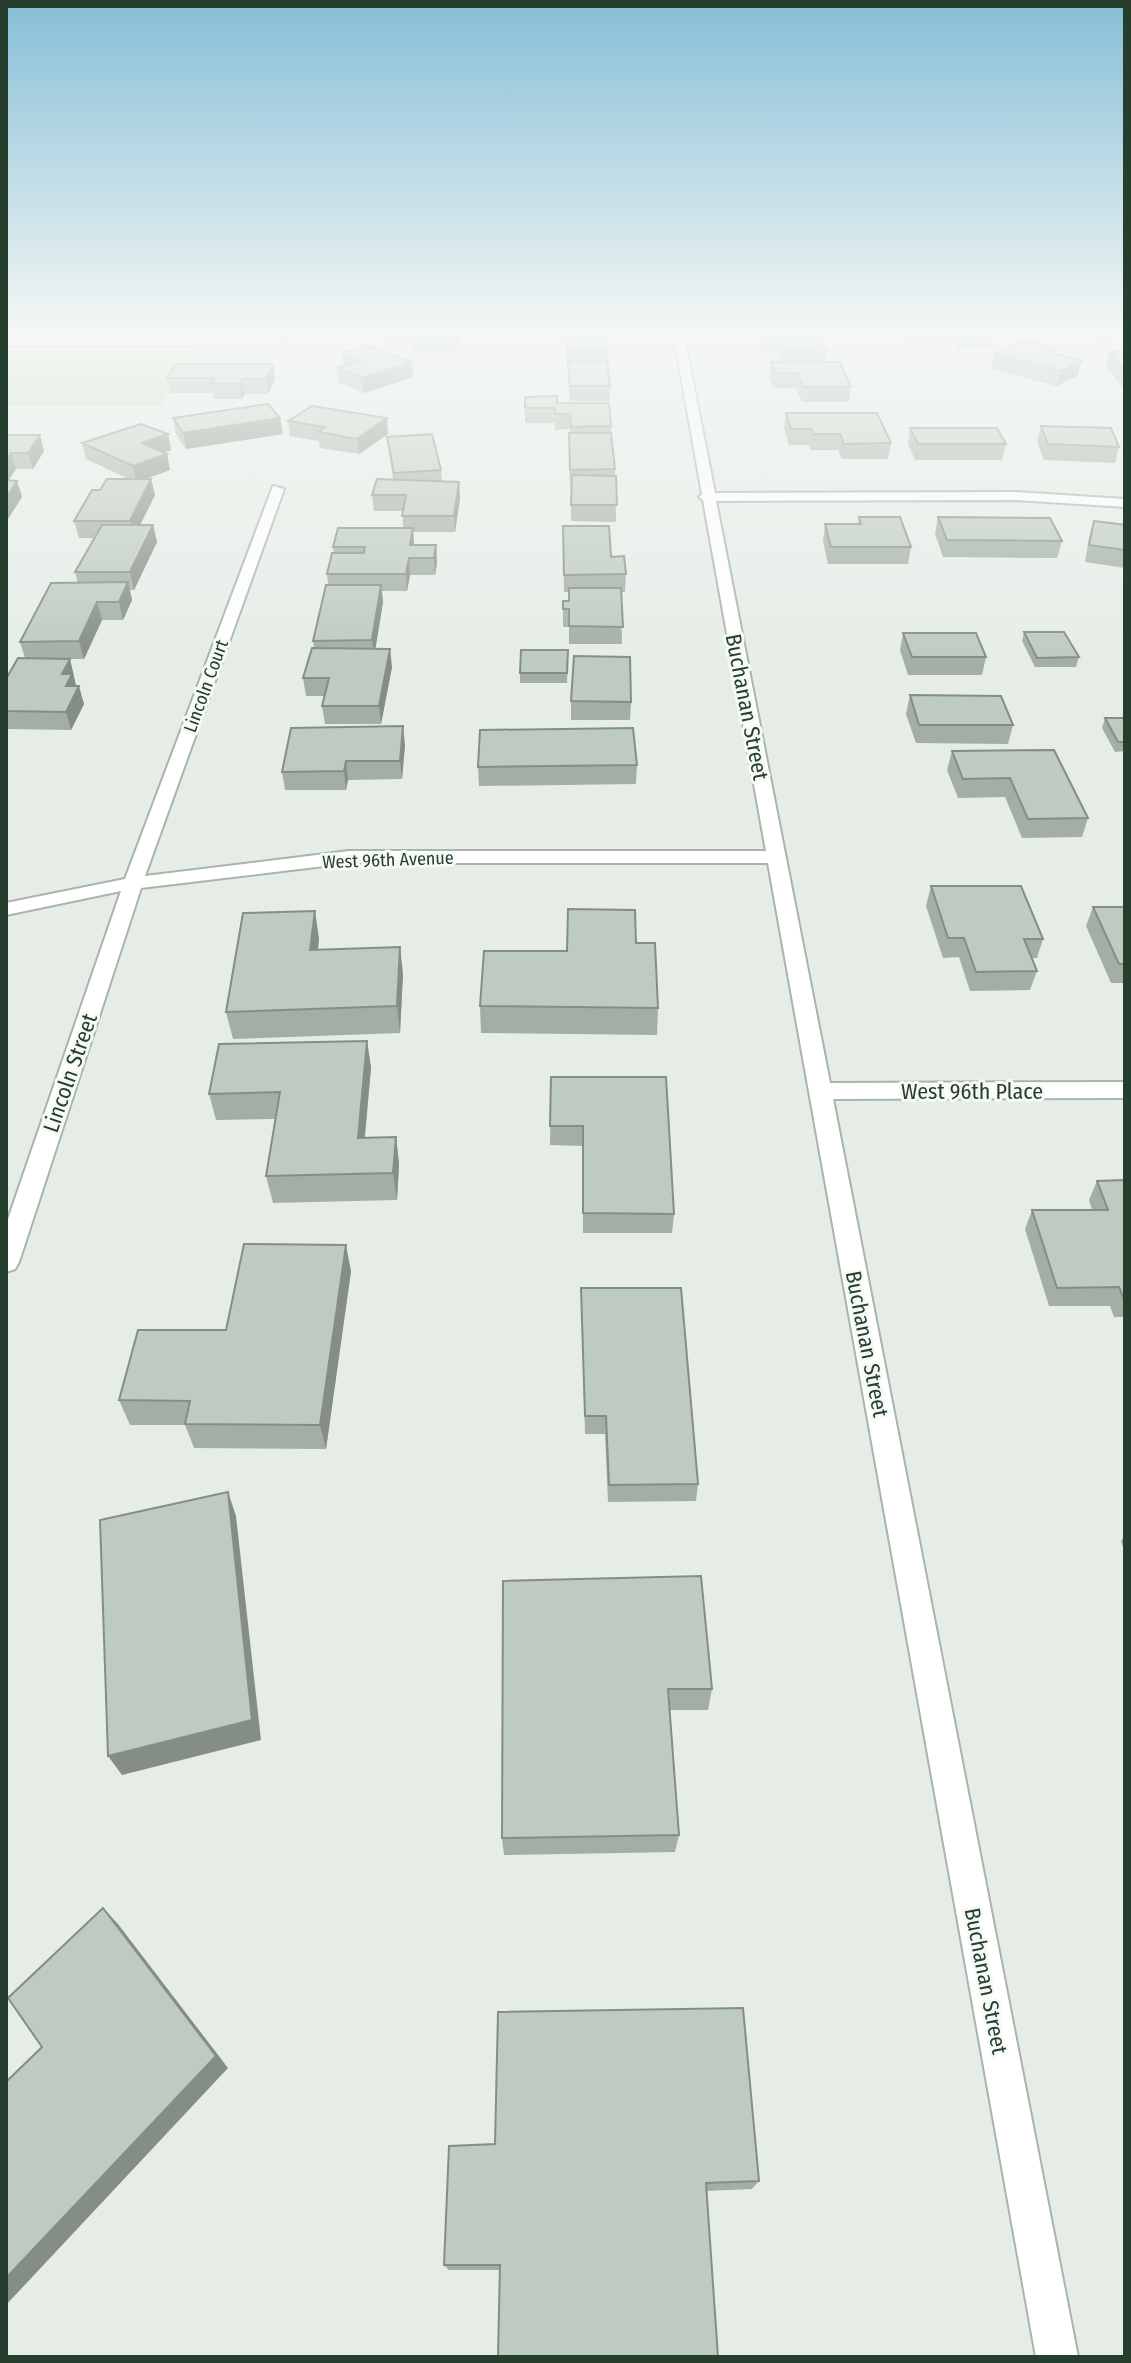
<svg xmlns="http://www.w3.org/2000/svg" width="1131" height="2363" font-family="'Fira Sans Condensed',sans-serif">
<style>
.green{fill:#c5dcc0}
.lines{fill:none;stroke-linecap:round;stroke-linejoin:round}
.minor-casing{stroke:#a9b5ab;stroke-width:4}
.minor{fill:#fff;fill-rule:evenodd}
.wall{fill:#a3afa5}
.shaded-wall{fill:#858e86}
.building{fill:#becbc0;stroke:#858e86;stroke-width:2}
.labels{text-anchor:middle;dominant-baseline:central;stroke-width:6;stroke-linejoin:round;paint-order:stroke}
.far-street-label{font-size:18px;fill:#263e2d;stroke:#f6faf6}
.street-label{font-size:22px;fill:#263e2d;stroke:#f6faf6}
</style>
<rect width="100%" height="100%" fill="#e6ede7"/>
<!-- green -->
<path class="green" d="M6,351H196L160,406H6Z"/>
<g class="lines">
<!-- minor casing -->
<g class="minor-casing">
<path id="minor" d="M673,331H683L715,493L1016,492L1125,499V507L1016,500L716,501L830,1083L1125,1082V1098L833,1099L1078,2357H1036L768,863H349L141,888L19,1262L15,1269L6,1272V1225L121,891L6,915V903L125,879L273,486L284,489L145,876L349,851H766L703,500L699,497L702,494Z
M1085,331L1125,333V339L1089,335Z
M6,339H282L287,342L282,345H6Z"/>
</g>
<!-- minor -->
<use href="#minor" class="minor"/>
</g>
<!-- wall -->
<path class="wall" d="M385,331H460L456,351L412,350V341H386Z
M536,331H604L608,352L610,401H570L565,336H536Z
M760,331H827L826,336H819L827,352L825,362L851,387L849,402H802L796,388H773L769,377L771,362H780L776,353H762L759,343Z
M905,331H991L993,334L990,349H958L953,341H911Z
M1055,348L1053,353L1078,375L1057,386L991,369L994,354Z
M1109,352H1125V390L1106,366Z
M342,353L412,362L413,377L364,393L338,382L337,368L343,366Z
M273,364L275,379L268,394H245L242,399H214L213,393H170L167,378Z
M525,397L557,403L611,426L615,469L616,522L571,521V486H570L569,449V433H570V429L555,430V423H525Z
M786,413L891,443L888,459H842L838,450H811L809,445H789L784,429Z
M173,418H280L283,434L186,449L176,434Z
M288,421L388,434L359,454L320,448L319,441L290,436Z
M1041,426L1119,447L1115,463L1044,460L1037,441Z
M910,428L1006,444L1002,460H915L908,444Z
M168,434L171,450L164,453L167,454L170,470L146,479H151L155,495L140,525H153L157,542L134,590H130L132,600L123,620H102L84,659H70L76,686L84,704L71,730L6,729V679L25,658L20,642L78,583L75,572L94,538H79L74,521L100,490L129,479L86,459L82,443Z
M6,435L44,451L33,469H16L8,481H17L22,497L6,522Z
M387,437L441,470L442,481L459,482L460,498L455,532H413L414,545H436L437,562L435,575H410L407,591H382L383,602L375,649L392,667L381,724H325L322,706L324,696H306L303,678L314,648L313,641L328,585L327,574L334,553L333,547L403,528V511H374L372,495L393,479Z
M859,517L911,547L908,564H828L823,541L825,524H858Z
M938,517L1062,541L1057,558L943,557L935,534Z
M1094,521L1125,525V568L1085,562L1089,537Z
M563,526L611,557L626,574L625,592H621L622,644H569V627H563V601H569V592H564Z
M1024,632L1079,657L1076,667H1035L1022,641Z
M903,633L986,657L982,675H908L900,650Z
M568,650L567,683H520V673Z
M910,695L1013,725L1008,744L916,743L906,714Z
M571,701L631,702L630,720H571Z
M1105,718H1125V751L1115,752L1102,728Z
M405,745L402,779L348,780L346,790H285L282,772Z
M1054,750L1088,818L1082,837L1022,838L1005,797L958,798L947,770L952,751Z
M637,765L636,784L479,786L478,767Z
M931,886L1043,939L1037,958H1032L1037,971L1030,990L970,991L959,957L943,958L926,906Z
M1093,907H1125V983H1111L1086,926Z
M319,938L318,950L403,974L400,1033L233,1039L226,1012Z
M567,951L658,1008L657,1035L481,1033L480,1006Z
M367,1041L371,1068L365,1138L396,1137L399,1164L397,1200L273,1203L266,1176L275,1119L216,1120L209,1094Z
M551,1077L674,1214L672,1233H583V1146L550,1145Z
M1125,1180V1317H1114L1110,1306H1049L1025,1229L1032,1210H1092L1089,1200L1097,1181Z
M351,1271L326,1449L194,1448L185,1425H130L119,1400L226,1330Z
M581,1288L698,1484L696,1501L608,1502L605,1434H585Z
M1125,1535V1554L1121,1541Z
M503,1581L712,1689L708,1710H670L679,1835L675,1852L504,1855L502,1838Z
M449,2146L759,2181L752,2189L706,2191L499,2270H449L444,2265Z"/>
<!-- shaded-wall -->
<path class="shaded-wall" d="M456,331H460L456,351L455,336Z
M1082,360L1078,375L1057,386L1061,371Z
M412,362L413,377L364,393L362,378Z
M273,364L275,379L268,394L266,379Z
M242,379L245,394L242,399L240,384Z
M280,418L283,434L186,449L183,433Z
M387,418L388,434L359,454L357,439Z
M168,434L171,450L145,459L142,443Z
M40,435L44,451L33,469L28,453Z
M11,453L16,469L6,484V461Z
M167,454L170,470L136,482L133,466Z
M151,479L155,495L134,537L130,521Z
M17,481L22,497L6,522V498Z
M459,482L460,498L455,532L454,516Z
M153,525L157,542L134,590L130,572Z
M413,528L414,545H410Z
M436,545L437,562L435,575L434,558Z
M409,558L410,575L407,591L406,574Z
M128,582L132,600L123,620L119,602Z
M381,585L383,602L374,658L372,640Z
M97,602L102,620L84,659L79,641Z
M390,649L392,667L381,724L379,706Z
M70,659L77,690L79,686L84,704L71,730L66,712L62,674Z
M403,726L405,745L402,779L400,761Z
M346,761L348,780L346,790L344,771Z
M315,911L319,938L315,977L310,950Z
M400,947L403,974L400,1033L397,1006Z
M367,1041L371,1068L362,1164L358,1138Z
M396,1137L399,1164L397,1200L393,1173Z
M346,1245L351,1271L326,1449L320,1425Z
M228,1492L236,1516L261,1740L122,1775L108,1756Z
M103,1908L118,1924L228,2068L6,2305V2278Z"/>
<!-- building -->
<path class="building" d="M413,331H456L455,336H411Z
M565,331H604L608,352H567Z
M761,331H817L827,352H783L778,338H764Z
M958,331H991L993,334H960Z
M1023,340L1055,348L1047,352L1082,360L1061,371L994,354Z
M368,346L412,362L362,378L337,368L360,361L342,353Z
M1109,352H1125V370Z
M568,362H607L610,386H570Z
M771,362H840L851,387H803L798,373H775Z
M176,364H273L266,379H242L240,384H211L214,378H167Z
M557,396V403H609L611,426L571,427L570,414H555V408H525V397Z
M268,404L280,418L183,433L173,418Z
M312,406L387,418L357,439L318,432L325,427L288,421Z
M786,413H877L891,443L844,444L840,434H813L811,429H791Z
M141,424L168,434L142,443L167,454L133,466L82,443Z
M1041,426L1111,428L1119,447L1048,444Z
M910,428H997L1006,444H918Z
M569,433H611L615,469L570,470Z
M432,434L441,470L394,473L387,437Z
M6,435H40L28,453H11L6,461Z
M572,475L616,476L617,505H571Z
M107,479H151L130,521H74L92,490H100Z
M377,479L459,482L454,516H402L406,495H372Z
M6,480L17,481L6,498Z
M859,517H900L911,547H831L825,524H861Z
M938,517L1050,518L1062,541L947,540Z
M1094,521L1125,525V550L1089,545Z
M102,525H153L130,572H75Z
M563,526H609L611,557L624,556L626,574L564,575Z
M338,528H413L410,545H436L434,558H409L406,574H327L332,553H364L365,547H333Z
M128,582L119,602H97L79,641L20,642L51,583Z
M326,585H381L372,640L313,641Z
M569,588H621L623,627L569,626V609H563V601H569Z
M1024,632H1064L1079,657L1037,658Z
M903,633H976L986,657H912Z
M312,648L390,649L379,706H322L329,678H303Z
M521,650H568L567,673H520Z
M574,656L630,657L631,702L571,701Z
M18,658L70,659L62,674H72L66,686H79L66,712L6,711V679Z
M910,695L1001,696L1013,725H919Z
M1105,718H1125V742H1118Z
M403,726L400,761H346L344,771L282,772L291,728Z
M633,728L637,765L478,767L480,730Z
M1054,750L1088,818L1028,819L1010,778L963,779L952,751Z
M931,886H1021L1043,939H1024L1037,971L976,972L964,938H948Z
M1093,907H1125V964H1119Z
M568,909L635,910L636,943H655L658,1008L480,1006L484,951H567Z
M315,911L310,950L400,947L397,1006L226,1012L243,913Z
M367,1041L358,1138L396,1137L393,1173L266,1176L280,1092L209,1094L219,1044Z
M551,1077H666L674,1214L583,1213V1126H550Z
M1125,1180V1299H1124L1119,1287L1057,1288L1032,1210H1108L1097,1181Z
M244,1244L346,1245L320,1425L185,1424L190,1401L119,1400L138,1330H226Z
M581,1288H681L698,1484L609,1485L606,1416H585Z
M228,1492L252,1720L108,1756L100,1520Z
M701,1576L712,1689H668L679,1835L502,1838L503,1581Z
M103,1908L216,2056L6,2278V2082L42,2047L8,1998Z
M743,2008L759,2181L706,2183L718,2357H498L500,2265H444L449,2146L495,2144L498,2012Z"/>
<!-- sky -->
<linearGradient id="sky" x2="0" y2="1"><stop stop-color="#86bed7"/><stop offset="0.5" stop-color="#f4f7f4"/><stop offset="1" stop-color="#f4f7f4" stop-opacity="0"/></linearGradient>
<rect width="1131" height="662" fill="url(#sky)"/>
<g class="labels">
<!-- far-street labels -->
<g class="far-street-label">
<text transform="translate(206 686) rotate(-70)">Lincoln Court</text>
<text transform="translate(388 860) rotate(-2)">West 96th Avenue</text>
</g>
<!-- street labels -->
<g class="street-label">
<text transform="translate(747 707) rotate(79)">Buchanan Street</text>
<text transform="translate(70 1073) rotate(-71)">Lincoln Street</text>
<text x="972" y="1091">West 96th Place</text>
<text transform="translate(867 1344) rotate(79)">Buchanan Street</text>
<text transform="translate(986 1981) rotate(79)">Buchanan Street</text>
</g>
</g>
<!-- border -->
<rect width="1131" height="2363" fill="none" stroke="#263e2d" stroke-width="16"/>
</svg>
